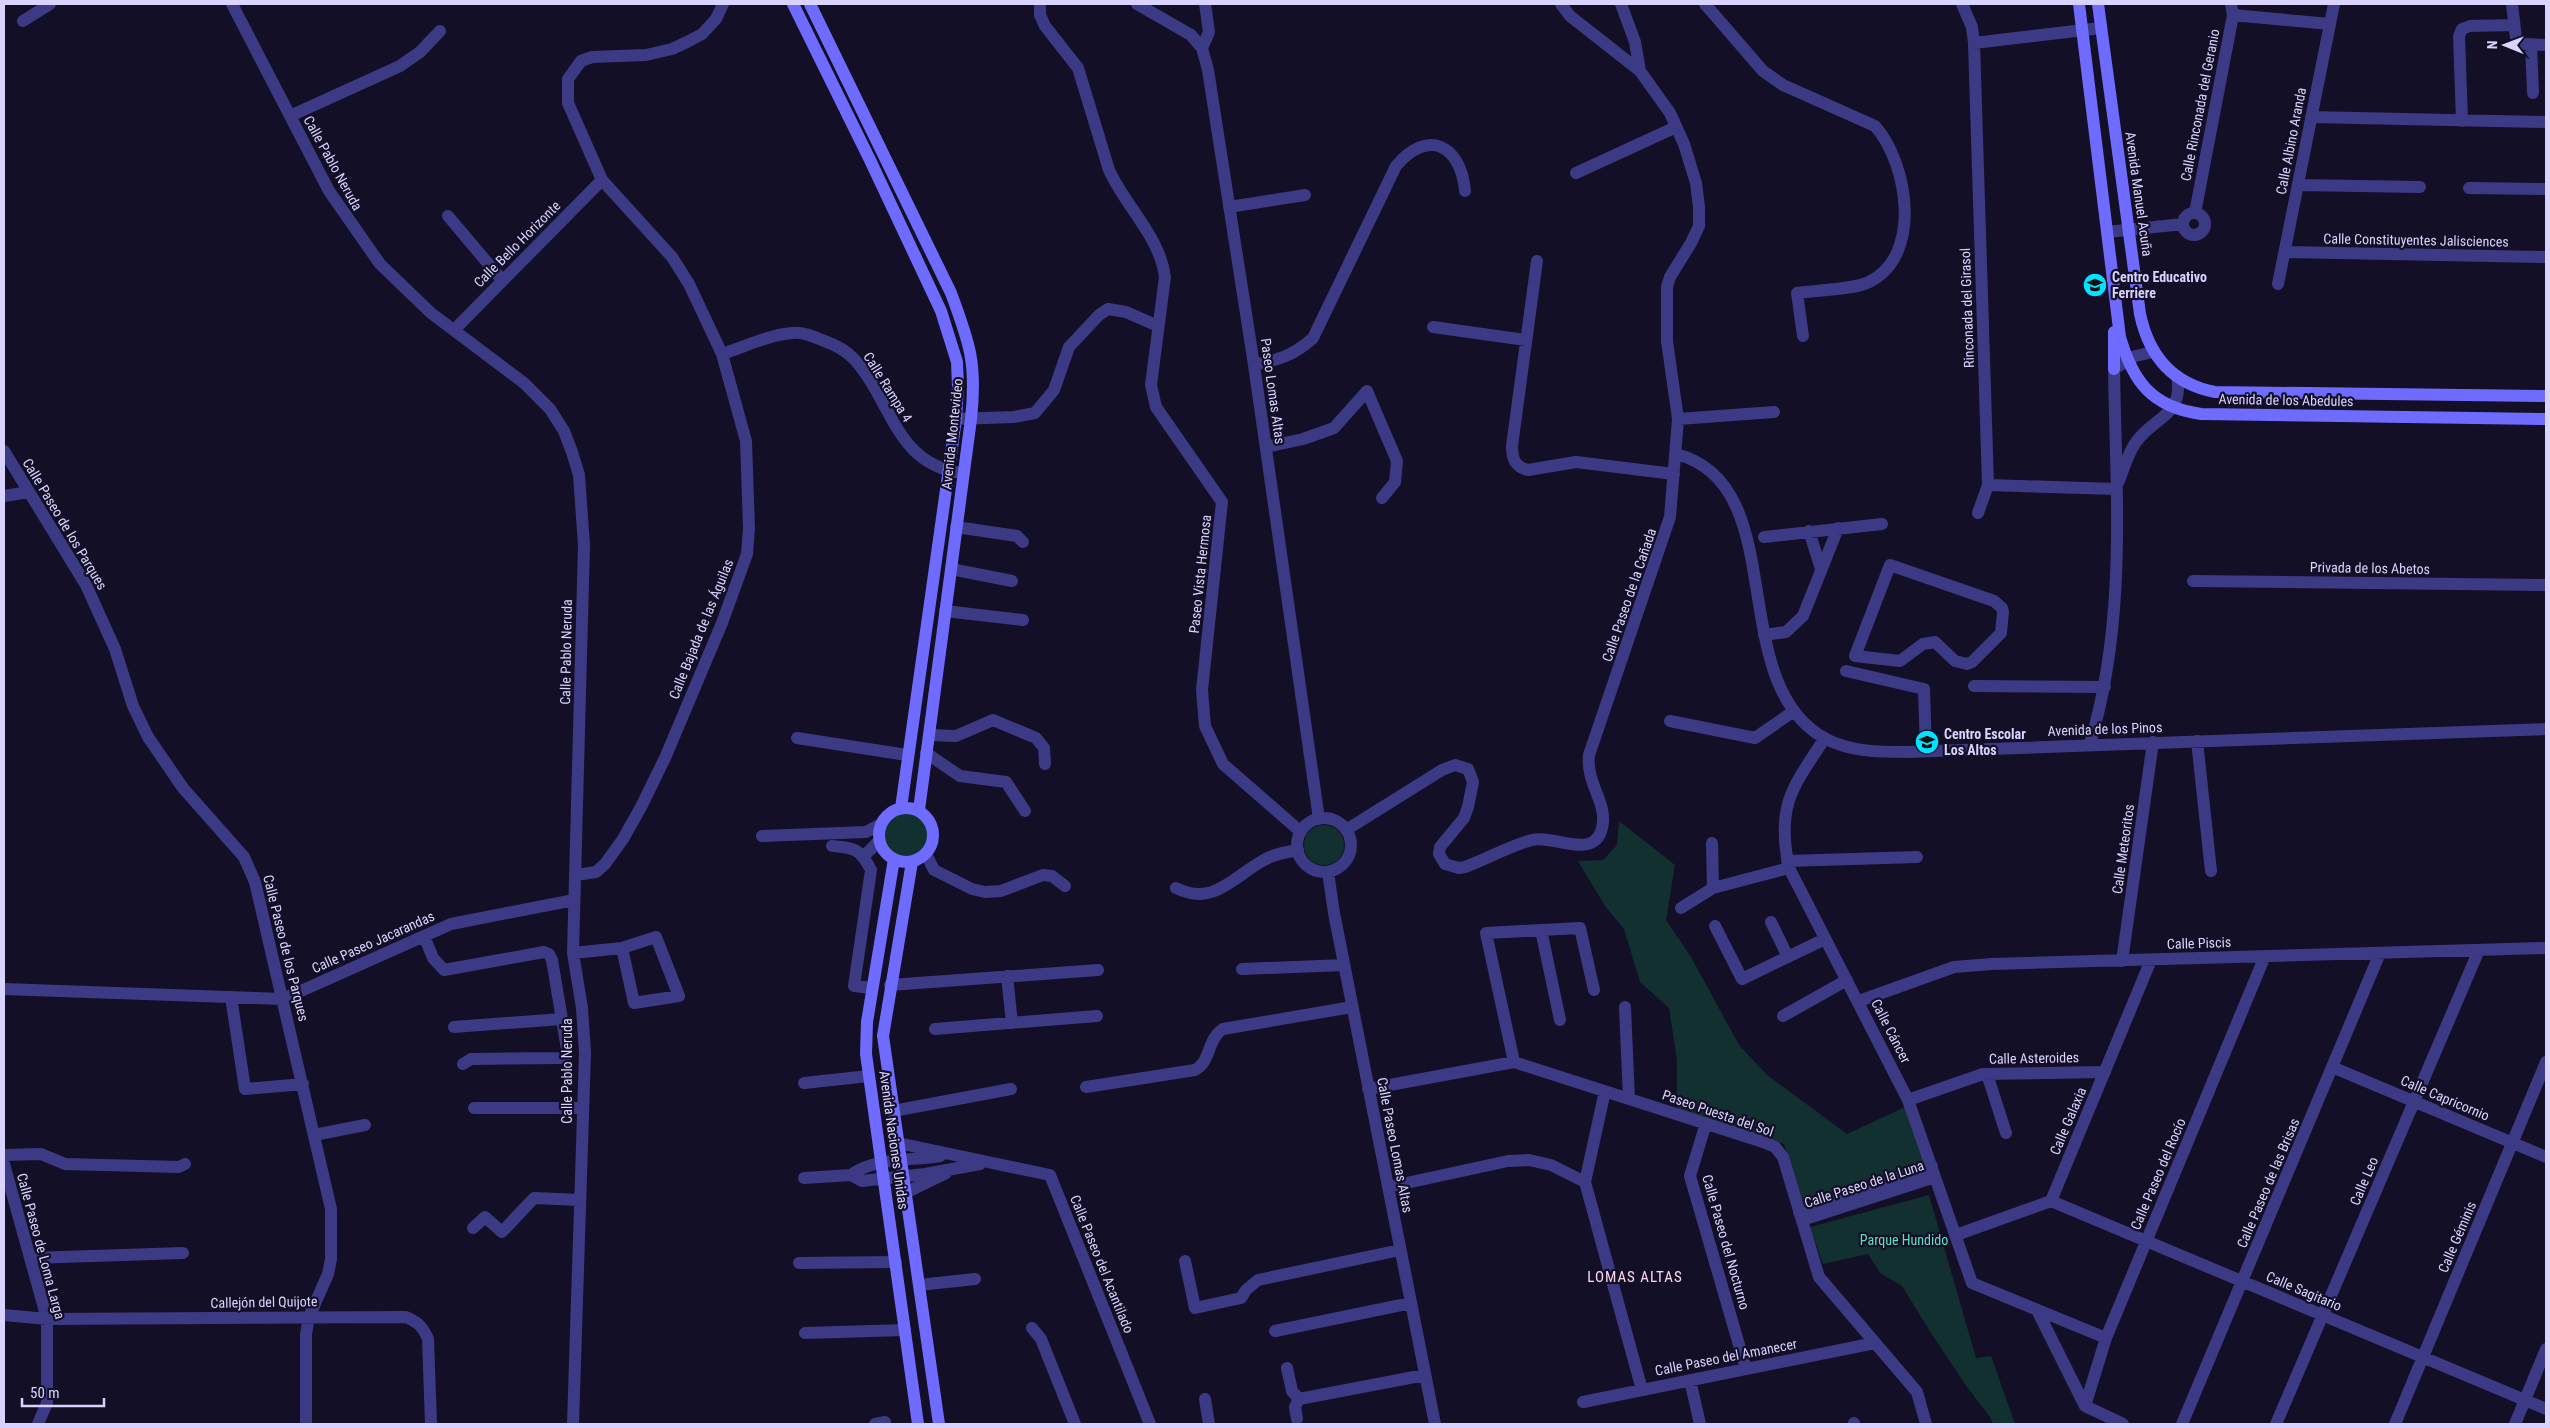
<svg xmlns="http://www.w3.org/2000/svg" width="2550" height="1428" font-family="'Roboto Condensed',sans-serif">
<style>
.green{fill:#12302f}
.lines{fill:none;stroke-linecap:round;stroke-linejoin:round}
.street{stroke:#3d3a85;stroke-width:12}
.secondary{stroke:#6f6bff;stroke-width:12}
.labels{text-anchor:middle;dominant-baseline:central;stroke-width:4.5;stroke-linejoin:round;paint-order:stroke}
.street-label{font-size:14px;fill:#d9d4ff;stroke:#130f26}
.poi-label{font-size:14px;font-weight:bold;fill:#d9d4ff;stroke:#130f26;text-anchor:start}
.park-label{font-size:14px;fill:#5fe0c0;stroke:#130f26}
.neighbourhood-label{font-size:15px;letter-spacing:1px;fill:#ffd6f0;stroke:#130f26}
</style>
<rect width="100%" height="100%" fill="#130f26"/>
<!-- green -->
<path class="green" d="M881 835a26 26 0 1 1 52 0a26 26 0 1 1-52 0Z
M1619,821L1675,865L1666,920L1691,957L1739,1045L1767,1075L1847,1134L1905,1107L1925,1163L1802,1205L1784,1144L1677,1109V1060L1669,1008L1640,982L1624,929L1605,906L1578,861L1603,860L1617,845Z
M1304 845a20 20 0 1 1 40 0a20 20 0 1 1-40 0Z
M1929,1195L1976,1358L1991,1356L2015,1424H1993L1990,1417L1967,1387L1931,1333L1902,1286L1880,1273L1868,1254L1823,1264L1810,1227Z"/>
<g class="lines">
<!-- street -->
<path class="street" d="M232,4L329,191L380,264L431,313L524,383L550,409L564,431L572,452L579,475L584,545L573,953L582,1008L585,1053L573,1424
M1040,4V15L1045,26L1078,68L1109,170C1126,207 1160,237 1165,277L1151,385L1156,407L1222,502L1202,690L1205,726L1223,764L1301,832
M1137,4L1191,35L1202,48L1208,70L1254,365L1319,819
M1621,4L1635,42L1640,71
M1705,4L1763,71L1783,85L1875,126C1908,163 1923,256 1869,282C1852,290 1817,290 1797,293L1803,336
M1962,4L1972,27L1974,43L1988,485L1978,513
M2512,4L2516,38L2525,44L2546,45
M2233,15L2330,24
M23,21L50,4
M1974,43L2101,28
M2531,44L2533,93
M1202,48L1209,32L1205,4
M290,116L400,66L420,52L440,31
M2311,117L2546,122
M2462,121L2459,36L2462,29L2470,26L2514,25
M1576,173L1676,127
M2298,185L2420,187
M2469,188L2546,189
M1229,207L1305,195
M2195,213L2233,15L2231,4
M2183 224a11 11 0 1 1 22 0a11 11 0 1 1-22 0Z
M448,216L502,280
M2107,232L2183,224
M2285,252L2546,257
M1537,261L1512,446C1512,459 1515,467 1528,470L1576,462L1674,474
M2278,284L2334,4
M1433,327L1526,340
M454,330L602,180
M722,354C744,347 768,335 792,333C803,332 812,336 822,340C833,344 846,350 854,359C893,402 895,465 963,473
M1254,365C1280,359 1293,356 1313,338L1396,166C1428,128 1461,145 1465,191
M956,419L1014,417L1035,413L1054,390L1069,347L1099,315L1108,309L1126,312L1158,326
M1678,419L1774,412
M1266,447L1303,439L1334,428L1367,391L1397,461L1395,482L1382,498
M4,451L86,585L115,649L133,706L148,737L183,788L244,857L255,882L331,1209V1259L328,1274L309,1317L306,1334V1424
M1676,454C1794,484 1722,683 1826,739C1851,752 1880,752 1907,752L2546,729
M2119,481C2124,468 2128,453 2136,442C2155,416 2184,416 2177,376
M1988,485L2116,489
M4,496L29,492
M956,527L1017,536L1023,542
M1809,531L1821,569
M1764,537L1882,524
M1890,565L1994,601L2002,608L2003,612L2001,633L1972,662L1967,664L1955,661L1935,642L1923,644L1900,661L1855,656Z
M951,569L1012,581
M2193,581L2546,585
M945,611L1023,620
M1764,635L1786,632L1803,616L1838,528
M1846,671L1924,689L1926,751
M1974,686L2105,687
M1670,721L1755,738L1794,711
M929,735L956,736L993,720L1036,738L1044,748L1045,764
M797,738L907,755
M1825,738C1792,788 1776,806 1789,868L1908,1100L1972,1283L2106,1338
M2197,741L2211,871
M2090,744C2127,619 2116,497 2114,369L2135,356L2154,352
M926,753L960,776L1006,782L1025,811
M1297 845a27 27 0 1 1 54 0a27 27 0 1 1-54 0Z
M1346,830L1442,770L1455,765L1468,769L1473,782L1468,807L1464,818L1440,847L1439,854L1445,864L1459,868L1465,867C1487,859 1511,845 1532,840C1554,834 1599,864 1603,822C1605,800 1586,782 1589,755L1670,517L1678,419L1667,341V287L1670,277L1691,243L1699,226V207L1696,183L1684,144L1670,113L1640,71L1570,16L1561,4
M762,836L866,832L881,824
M1712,843L1713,888
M832,846C854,848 860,848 871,870L854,986L872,988
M926,854L934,870L972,889L985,892L1001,891L1043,875L1052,876L1065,886
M864,856L879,841
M1787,861L1917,857
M1328,872L1334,913L1435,1424
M576,875L596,872L605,864L623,839L641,807L665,758L722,623L747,554L749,528L746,441L722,354L689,284L672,257L602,180L568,103V79L581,61L592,57L646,55L672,49L687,42L702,34L716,19L723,4
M1176,888C1214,907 1234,876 1264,860C1274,854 1286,852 1298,850
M1681,908L1713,888L1789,868
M1771,922L1788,957
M1715,926L1742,979L1825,939
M1541,930L1560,1020
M424,936L433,958L444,970L544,952L549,954L552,960L567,1049L566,1056L561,1058L471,1059L463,1064
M573,953L622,948L656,937L679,996L634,1003L622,948
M2122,961L2153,742
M1242,969L1344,965
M1007,976L1012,1023
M890,985L1098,970
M4,989L283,999L451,924L574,900
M231,997L245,1089L303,1084
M1859,1001L1954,967L1992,964L2546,948
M1625,1007L1629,1099
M1783,1016L1847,980
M454,1027L562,1019
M935,1029L1097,1016
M1514,1062L1486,933L1580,928L1594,990
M2332,1067L2546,1157
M1987,1074L2006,1133
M804,1083L869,1076
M1086,1087L1195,1070C1211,1062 1207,1039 1223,1029L1352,1007
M1368,1089L1514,1062L1763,1142L1775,1147L1783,1157L1819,1277L1917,1392L1926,1424
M1605,1091L1585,1182L1642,1390
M1908,1100L1983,1074L2105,1072
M474,1108H583
M893,1111L1011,1089
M1706,1123L1690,1176L1746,1369
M314,1135L365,1125
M898,1143L1050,1175L1150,1424
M4,1155L41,1154L65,1164L179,1167L185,1164
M4,1164L47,1319V1403L38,1424
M851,1175C874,1157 912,1161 940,1156
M804,1178L851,1175L862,1181L925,1174L980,1164
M1388,1187L1508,1161L1529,1160L1551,1165L1585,1182
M905,1193L946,1173
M2051,1201L2546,1409
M1799,1212L1932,1166
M1802,1220L1935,1177
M473,1228L485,1217L502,1232L534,1198L580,1200
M1956,1235L2051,1201L2151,960
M31,1258L183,1253
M1185,1261L1195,1308L1241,1298L1246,1290L1258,1280L1400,1250
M799,1263L896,1262
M919,1285L975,1279
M2037,1310L2085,1406L2123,1424
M4,1315L47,1319L406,1317C418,1322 423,1327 428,1339L431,1424
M1032,1328L1041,1339L1075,1424
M1275,1331L1411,1303
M805,1333L905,1330
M1287,1368L1292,1391L1299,1399L1295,1407L1297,1419
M1690,1380L1700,1424
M1205,1399L1209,1424
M1299,1399L1425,1375
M1583,1402L1875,1343
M2085,1406L2106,1338L2265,956
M1854,1423V1424
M875,1424L885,1422
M2182,1424L2380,953
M2276,1424L2479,950
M2395,1424L2546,1062
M2515,1424L2546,1349"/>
<!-- secondary -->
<path class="secondary" d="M793,4L870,160L941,311L957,362L958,387L956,419L901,808
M810,4L951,293C970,344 977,364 971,419L919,810
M2079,4L2120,337C2133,382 2152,407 2201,414L2546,419
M2098,4L2140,314C2149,356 2173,384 2215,392L2546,396
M2114,332V369
M879 835a27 27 0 1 1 54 0a27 27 0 1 1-54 0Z
M894,859L867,1022L866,1054L918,1424
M912,862L883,1036L939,1424"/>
</g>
<!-- icons -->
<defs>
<g id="school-disc" transform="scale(1.25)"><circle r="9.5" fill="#00e5ff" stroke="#130f26"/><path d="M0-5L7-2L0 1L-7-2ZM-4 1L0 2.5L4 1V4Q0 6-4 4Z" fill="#111"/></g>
<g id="university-disc" transform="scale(1.25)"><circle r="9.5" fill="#00e5ff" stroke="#130f26"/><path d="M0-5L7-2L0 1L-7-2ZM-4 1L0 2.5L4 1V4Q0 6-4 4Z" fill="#111"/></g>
</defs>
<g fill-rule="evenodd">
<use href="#school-disc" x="2095" y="285"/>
<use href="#university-disc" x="1927" y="742"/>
</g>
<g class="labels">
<!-- street labels -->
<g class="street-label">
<text transform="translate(2200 105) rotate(-79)">Calle Rinconada del Geranio</text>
<text transform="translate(2291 141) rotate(-79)">Calle Albino Aranda</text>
<text transform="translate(333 163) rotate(61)">Calle Pablo Neruda</text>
<text transform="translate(2139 194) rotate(82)">Avenida Manuel Acuña</text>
<text transform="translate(2416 240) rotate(1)">Calle Constituyentes Jalisciences</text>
<text transform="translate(517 244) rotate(-45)">Calle Bello Horizonte</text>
<text transform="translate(1967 308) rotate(-92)">Rinconada del Girasol</text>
<text transform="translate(888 387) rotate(58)">Calle Rampa 4</text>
<text transform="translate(1273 391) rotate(82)">Paseo Lomas Altas</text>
<text transform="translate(2286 400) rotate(1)">Avenida de los Abedules</text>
<text transform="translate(952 434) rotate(-84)">Avenida Montevideo</text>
<text transform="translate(65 524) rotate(59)">Calle Paseo de los Parques</text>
<text transform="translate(2370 568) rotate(1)">Privada de los Abetos</text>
<text transform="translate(1200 574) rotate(-84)">Paseo Vista Hermosa</text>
<text transform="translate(1629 595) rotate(-71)">Calle Paseo de la Cañada</text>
<text transform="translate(701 629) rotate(-68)">Calle Bajada de las Águilas</text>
<text transform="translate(566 652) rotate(-89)">Calle Pablo Neruda</text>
<text transform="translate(2105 729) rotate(-2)">Avenida de los Pinos</text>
<text transform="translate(2123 849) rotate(-82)">Calle Meteoritos</text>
<text transform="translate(373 942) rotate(-24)">Calle Paseo Jacarandas</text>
<text transform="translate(2199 943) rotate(-2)">Calle Piscis</text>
<text transform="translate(286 948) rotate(76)">Calle Paseo de los Parques</text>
<text transform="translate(1891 1031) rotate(63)">Calle Cáncer</text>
<text transform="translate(2034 1058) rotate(-1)">Calle Asteroides</text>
<text transform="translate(567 1071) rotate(-90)">Calle Pablo Neruda</text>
<text transform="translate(2445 1098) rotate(23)">Calle Capricornio</text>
<text transform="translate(1718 1113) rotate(19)">Paseo Puesta del Sol</text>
<text transform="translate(2068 1121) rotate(-67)">Calle Galaxia</text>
<text transform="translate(894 1140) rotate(82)">Avenida Naciones Unidas</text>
<text transform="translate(1395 1145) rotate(79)">Calle Paseo Lomas Altas</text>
<text transform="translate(2158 1174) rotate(-67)">Calle Paseo del Rocío</text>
<text transform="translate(2364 1181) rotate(-67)">Calle Leo</text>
<text transform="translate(2268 1183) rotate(-67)">Calle Paseo de las Brisas</text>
<text transform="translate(1864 1184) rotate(-18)">Calle Paseo de la Luna</text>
<text transform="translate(2457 1237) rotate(-67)">Calle Géminis</text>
<text transform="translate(1726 1242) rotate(74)">Calle Paseo del Nocturno</text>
<text transform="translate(41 1246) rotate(75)">Calle Paseo de Loma Larga</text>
<text transform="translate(1102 1264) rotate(68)">Calle Paseo del Acantilado</text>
<text transform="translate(2304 1291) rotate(23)">Calle Sagitario</text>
<text transform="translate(264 1302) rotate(-1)">Callejón del Quijote</text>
<text transform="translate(1726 1357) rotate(-11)">Calle Paseo del Amanecer</text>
</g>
<!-- poi labels -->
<g class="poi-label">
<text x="2112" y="277">Centro Educativo<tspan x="2112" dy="16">Ferriere</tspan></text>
<text x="1944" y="734">Centro Escolar<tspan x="1944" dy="16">Los Altos</tspan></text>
</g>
<!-- park labels -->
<g class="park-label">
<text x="1904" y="1240">Parque Hundido</text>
</g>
<!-- neighbourhood labels -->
<g class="neighbourhood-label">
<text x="1635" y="1277">LOMAS ALTAS</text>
</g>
</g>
<!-- border -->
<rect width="2550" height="1428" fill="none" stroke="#d9d4ff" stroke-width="10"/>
<!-- north arrow -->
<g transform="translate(2505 45) rotate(271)" stroke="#130f26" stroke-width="4" paint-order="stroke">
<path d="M0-4L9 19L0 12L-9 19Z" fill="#d9d4ff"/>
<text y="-8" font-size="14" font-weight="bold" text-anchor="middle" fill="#d9d4ff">N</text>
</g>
<!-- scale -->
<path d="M22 1398v8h82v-8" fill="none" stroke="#d9d4ff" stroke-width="2.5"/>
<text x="30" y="1398" font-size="15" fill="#d9d4ff" stroke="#130f26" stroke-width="4" paint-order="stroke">50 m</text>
</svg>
